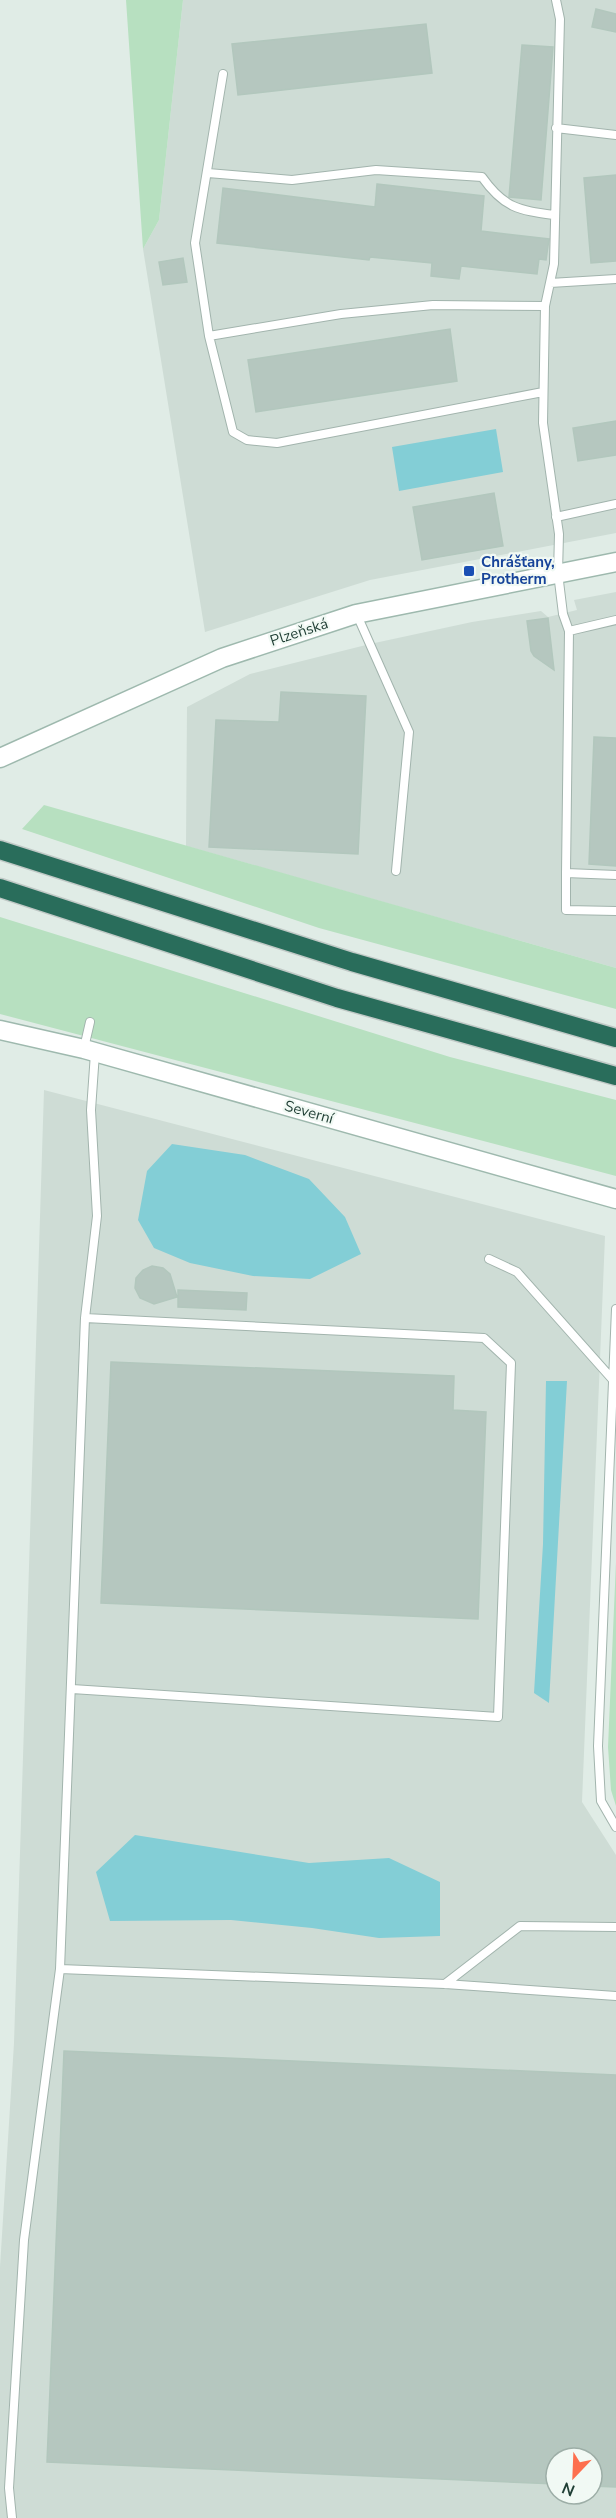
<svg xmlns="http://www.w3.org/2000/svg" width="616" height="2518" font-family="'Nunito Sans',sans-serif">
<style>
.built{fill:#cedcd5;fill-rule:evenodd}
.green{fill:#b7e0c0}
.water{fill:#83ced6}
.building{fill:#b5c7bf;stroke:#b2c7bd;stroke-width:1.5}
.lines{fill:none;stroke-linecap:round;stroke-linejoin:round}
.lane-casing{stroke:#a2b4ad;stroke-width:10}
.secondary-casing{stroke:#9eb9ae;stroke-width:21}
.highway-casing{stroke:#c0c9c6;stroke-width:21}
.lane{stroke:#fff;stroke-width:8}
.secondary{stroke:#fff;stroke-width:18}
.highway{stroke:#296d5b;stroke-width:18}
.transit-dot{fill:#1a4fb4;stroke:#f1f9f4;stroke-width:2}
.labels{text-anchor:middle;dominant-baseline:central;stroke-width:4.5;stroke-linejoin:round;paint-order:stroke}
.transit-label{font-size:15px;font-weight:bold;fill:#164399;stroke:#f1f9f4;text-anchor:start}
.street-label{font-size:15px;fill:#1f3e34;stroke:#f1f9f4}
</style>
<rect width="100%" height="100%" fill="#e0ece6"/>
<!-- built -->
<path class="built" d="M183,0H616V533L370,580L205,632L143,249L159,220Z
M616,592V968L186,846L187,707L250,674L370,644L472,622L541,611L548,617L577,610L574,600Z
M44,1090L605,1236L582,1802L616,1855V2518H0V2267L14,2043ZM556,2458H592V2494H556Z"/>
<!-- green -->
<path class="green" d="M126,0H183L159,220L143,249Z
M44,805L616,968V1009L319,928L22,829Z
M0,917L450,1057L616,1100V1176L0,1014Z
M616,1562V1806L611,1790L608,1747Z"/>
<!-- water -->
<path class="water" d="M496,429L503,472L399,491L392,447Z
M172,1144L245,1155L309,1179L345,1217L361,1254L310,1279L253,1276L190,1263L154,1248L138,1220L147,1171Z
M546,1381H567L549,1703L534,1693L543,1544Z
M135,1835L309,1863L389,1858L440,1882V1936L379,1938L312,1928L231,1920L110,1921L96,1872Z"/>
<!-- building -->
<path class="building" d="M596,9L616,14V32L592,27Z
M426,24L432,73L238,95L232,44Z
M522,45L553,47L541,200L509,197Z
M616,175V261L591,263L584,178Z
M377,184L484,196L481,231L549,239L546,260L539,259L537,274L461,266L459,279L431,276L432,263L370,257L369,260L217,243L223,188L375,207Z
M183,258L187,282L163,285L159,262Z
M450,329L457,381L256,412L248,360Z
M616,421V455L578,461L573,428Z
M494,493L503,546L422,560L413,507Z
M548,618L554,670L534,656L531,651L527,621Z
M281,692L366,696L358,854L209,847L216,720L279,722Z
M594,737L616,738V866L589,864Z
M152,1266L163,1268L170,1274L177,1297L154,1304L140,1298L135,1288L136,1278L143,1270Z
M178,1290L247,1293L246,1310L178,1307Z
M111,1362L454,1376L453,1410L486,1412L478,1619L101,1603Z
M64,2051L616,2075V2487L592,2486V2458H556V2484L47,2462Z"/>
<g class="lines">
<!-- lane casing -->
<g class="lane-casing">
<path id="lane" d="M556,0L560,19L554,264L545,306L543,423L559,534L558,573L563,614L569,631L566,873L616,875
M223,74L195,243L209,336L233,432L247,440L277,443L543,392
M556,128L616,135
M208,173L292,180L376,170L482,177C504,208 518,210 554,215
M550,283L616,279
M209,336L341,314L433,305L545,306
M556,517L616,504
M357,615L409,732L396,871
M569,631L616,620
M566,873V910L616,911
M84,1048L90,1022
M489,1259L517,1272L613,1380
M616,1309L598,1746L601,1801L616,1827
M72,1689L498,1717L511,1363L484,1338L85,1318
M60,1969L445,1984L616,1996
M445,1984L520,1926L616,1927
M12,2518L9,2488L24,2240L60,1969L85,1318L97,1216L91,1110L95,1053"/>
</g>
<!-- secondary casing -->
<g class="secondary-casing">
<path id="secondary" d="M0,758L222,658L356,614L616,562
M0,1030L84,1049L616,1199"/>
</g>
<!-- highway casing -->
<g class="highway-casing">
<path id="highway" d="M0,850L352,962L616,1038
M0,888L337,998L616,1076"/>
</g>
<!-- lane -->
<use href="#lane" class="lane"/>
<!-- secondary -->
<use href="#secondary" class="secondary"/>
<!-- highway -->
<use href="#highway" class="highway"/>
</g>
<!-- markers -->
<rect class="transit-dot" x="463" y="565" width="12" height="12" rx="3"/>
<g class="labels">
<!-- transit labels -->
<g class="transit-label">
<text x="481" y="562">Chrášťany,<tspan x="481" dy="17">Protherm</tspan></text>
</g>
<!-- street labels -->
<g class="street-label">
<text transform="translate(299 632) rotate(-18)">Plzeňská</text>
<text transform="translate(309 1112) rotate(16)">Severní</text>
</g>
</g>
<!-- north arrow -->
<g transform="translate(574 2476) rotate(203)"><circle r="28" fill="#f1f9f4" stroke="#9daea7" stroke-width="1.5"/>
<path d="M0-4.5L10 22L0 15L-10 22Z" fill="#fd6f4e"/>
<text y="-9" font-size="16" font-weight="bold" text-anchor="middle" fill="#1f3e34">N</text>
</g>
</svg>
